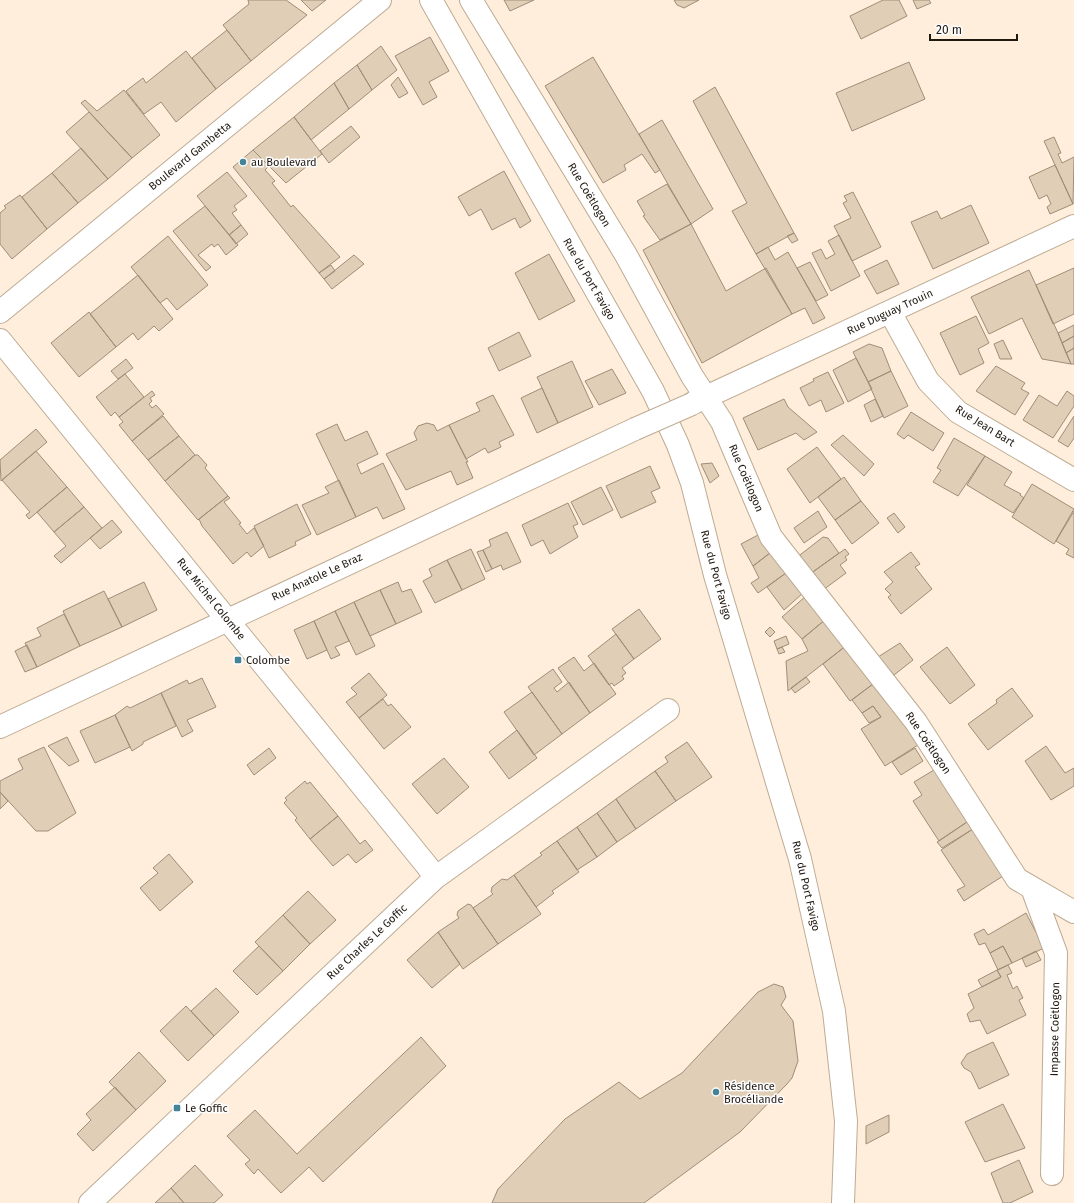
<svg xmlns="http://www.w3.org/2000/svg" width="1074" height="1203" font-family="'Fira Sans',sans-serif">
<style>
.building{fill:#e1ceb7;stroke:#9f8d77}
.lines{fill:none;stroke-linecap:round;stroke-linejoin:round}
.minor-casing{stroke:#bdab94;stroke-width:24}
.minor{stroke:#fff;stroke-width:22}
.minor-bridge-casing{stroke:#bdab94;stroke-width:24;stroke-linecap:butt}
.minor-bridge{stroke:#fff;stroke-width:22}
.poi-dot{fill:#448398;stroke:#fefefe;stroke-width:1.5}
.labels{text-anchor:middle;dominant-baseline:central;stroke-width:3;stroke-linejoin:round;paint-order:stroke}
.street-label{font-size:11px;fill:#1f1810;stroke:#fefefe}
.poi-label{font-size:11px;fill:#1f1810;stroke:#fefefe;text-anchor:start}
</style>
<rect width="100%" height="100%" fill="#feeedb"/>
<!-- building -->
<path class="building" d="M248,0H286L307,15L251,61L223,25L249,4Z
M301,0H326L312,11Z
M504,0H534L510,11Z
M674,0H699L684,8L677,5Z
M883,0H899L907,16L861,39L850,16Z
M913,0H929L931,3L917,9Z
M227,30L251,61L216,89L192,58Z
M430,37L449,71L429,82L437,97L423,105L395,56Z
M381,46L397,70L372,90L357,65Z
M186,51L216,89L176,122L161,102L144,114L126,91L143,78L146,83Z
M593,57L660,170L655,173L642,154L624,165L626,170L603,183L545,86Z
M909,62L925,99L852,131L836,93Z
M357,65L372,90L349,109L334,83Z
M398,77L408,93L399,98L391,85Z
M334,83L349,109L311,140L294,117Z
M715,87L794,233L756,254L732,211L747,203L693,101Z
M124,90L160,135L132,158L81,103L85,100L97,111Z
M89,112L132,158L108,179L66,132Z
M294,117L322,154L286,183L253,150Z
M662,120L713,209L691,224L639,134Z
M351,126L360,137L329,163L320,151Z
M1054,137L1061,153L1058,154L1062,163L1074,157L1073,204L1044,141Z
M81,148L108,179L78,203L52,173Z
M253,150L269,166L265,170L275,181L272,183L291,207L293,205L340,257L319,273L233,167Z
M1055,165L1073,204L1050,214L1047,207L1051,204L1047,195L1039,199L1029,177Z
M504,171L531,221L520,228L515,218L492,230L481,209L469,216L458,197Z
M227,172L247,196L234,206L237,210L232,213L241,225L229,235L197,196Z
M52,173L78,203L47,229L22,197Z
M667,184L691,224L660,240L643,216L645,215L637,201Z
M853,192L881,247L852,261L834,226L851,218L843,203L847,201L844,196Z
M20,195L47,229L12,259L0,244V213L6,208L4,206Z
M971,205L989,243L933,269L911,222L937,211L941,219Z
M205,206L238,245L226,255L218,244L214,247L212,244L198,255L211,267L206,271L173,231Z
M691,224L726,291L766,268L792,314L702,363L643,250Z
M241,225L248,234L236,244L229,235Z
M794,233L798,240L792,243L787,236Z
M839,235L860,276L831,291L812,253L821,249L826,259L835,254L828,241Z
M168,236L208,285L177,310L167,298L160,303L131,267Z
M768,247L775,260L788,252L825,318L813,324L805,308L792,314L756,254Z
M549,254L575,301L539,320L515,273Z
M354,255L364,264L332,289L324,279Z
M887,260L899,284L877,294L864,271Z
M810,262L828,295L816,301L797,268Z
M331,265L335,271L324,279L319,273Z
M1074,268V314L1053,324L1036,285Z
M1029,270L1058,333L1071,364L1042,359L1022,318L989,334L971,297Z
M138,275L173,319L159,331L154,326L138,340L133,333L116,347L90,314Z
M89,312L116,347L79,377L51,343Z
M976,316L989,343L978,349L984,363L960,375L940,333Z
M1074,325V336L1062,343L1058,333Z
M519,332L531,356L499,371L488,348Z
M1074,336V348L1066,353L1062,343Z
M1003,340L1012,359H1000L994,344Z
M869,344L882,348L891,371L868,382L853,352Z
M1074,348V364H1071L1066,353Z
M856,358L872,389L848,402L833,370Z
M126,359L133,368L118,379L111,371Z
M572,361L593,407L558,423L537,377Z
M996,366L1025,383L1021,389L1029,393L1015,415L976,391Z
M612,369L626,393L599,405L585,381Z
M891,371L908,406L884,418L868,382Z
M828,372L844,403L826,412L821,400L809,406L800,388L814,381L813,379Z
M125,374L144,397L119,417L115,412L111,416L96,397Z
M542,388L558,423L537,433L521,398Z
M152,391L155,395L150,398L152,401L149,404L152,408L156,405L164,414L132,441L119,425L123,422L119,417Z
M1067,391L1074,396V406L1053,438L1023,420L1039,395L1057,406Z
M493,395L514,435L499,442L501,447L488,453L485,448L466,459L449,425L480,411L476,403Z
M784,399L788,407L817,432L804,440L796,433L758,450L743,418Z
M875,399L883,416L871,422L864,405Z
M911,412L944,433L933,451L908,435L904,439L897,434Z
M163,416L179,436L148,460L132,441Z
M1074,416V438L1068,447L1058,441Z
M427,423L434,425L437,431L449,425L468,462H466L473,478L457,485L451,471L406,490L386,454L417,440L414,433L418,426Z
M337,424L345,441L367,431L378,454L357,464L361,474L383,463L405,509L383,519L377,507L356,517L316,434Z
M36,429L47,442L1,481L0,460Z
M843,435L874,464L864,476L831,445Z
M179,436L195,455L165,481L148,460Z
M954,438L985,456L958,496L933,482L941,470L937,468Z
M817,447L841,479L810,503L787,469Z
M36,451L67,487L29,519L26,515L30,512L2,480Z
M195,455H198L207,465L205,468L228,496L198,520L165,481Z
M985,456L1012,472L1004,485L1021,494L1020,495L1024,498L1013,513L967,485Z
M712,463L719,476L710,483L701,464Z
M650,466L660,488L651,492L656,502L621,518L606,486Z
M844,477L861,501L835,520L818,497Z
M339,480L356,517L317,535L302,505L329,493L325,487Z
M1032,484L1074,509L1054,544L1012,517Z
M67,487L84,507L54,532L37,512Z
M601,487L613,510L583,525L571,502Z
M228,496L230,498L224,502L241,523L239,524L247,534L254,528L264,546L251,557L247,552L233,564L202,526L199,519Z
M861,501L879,523L852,544L835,520Z
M568,503L578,524L573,526L578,537L550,554L543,540L531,546L522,525Z
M297,504L311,534L295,542L296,545L269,558L254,526Z
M84,507L102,528L61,563L54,556L66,546L54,532Z
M818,511L827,527L804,543L794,528Z
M1074,511V558L1066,554L1069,549L1056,541Z
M894,513L905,527L898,533L887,518Z
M112,520L122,532L100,549L90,538Z
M507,532L521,562L503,570L501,565L492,569L483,550L491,546L489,540Z
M758,535L770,553L753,566L741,544Z
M823,537L828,538L839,553L810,574L800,555Z
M471,549L485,579L462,590L447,560Z
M845,549L849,554L845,557L847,560L840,565L846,573L823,590L810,574Z
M483,550L492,569L486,572L477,552Z
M911,552L920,564L915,567L932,589L901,614L888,597L891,595L885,589L893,582L884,572Z
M770,553L786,573L758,593L751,583L759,578L753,566Z
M447,560L462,590L435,603L423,581L432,576L429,569Z
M786,573L803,593L784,610L767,587Z
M144,582L157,610L122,627L108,599Z
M398,582L402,592L411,589L422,612L396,624L380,590Z
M380,590L396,624L370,636L354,602Z
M104,591L122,627L80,646L63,611Z
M806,596L826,619L802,639L782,617Z
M354,602L375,646L356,655L335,611Z
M639,609L661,639L634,659L612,629Z
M335,611L349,641L335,647L340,655L331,659L314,621Z
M64,614L80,646L37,667L25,643L41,636L37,628Z
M826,619L847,645L788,691L786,661L808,651L802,639Z
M314,621L327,650L307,659L294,630Z
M770,627L775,632L770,637L765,632Z
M616,634L634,659L622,668L626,673L622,676L624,679L614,686L612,683L609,685L588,656Z
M786,636L789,644L777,649L774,641Z
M900,643L913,660L894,675L878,657Z
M27,645L37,667L25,672L15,651Z
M847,645L876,682L850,701L823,664Z
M782,647L785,652L779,654L777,649Z
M947,647L975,685L950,704L920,667Z
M574,657L584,671L594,663L616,694L590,713L558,668Z
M553,669L562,682L554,688L557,692L569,682L590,713L562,734L528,687Z
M369,673L387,695L359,718L346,702L357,694L351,688Z
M806,677L810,682L795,693L791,688Z
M202,678L216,707L187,720L193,731L182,737L161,693L187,680L189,684Z
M874,683L888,698L918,745L885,766L861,729L881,717L873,706L862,713L852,700Z
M1012,688L1033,716L988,750L968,724L997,703L996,700Z
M532,692L562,734L534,755L504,712Z
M161,693L176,726L143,742V744L132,751L115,715L127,706L130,708Z
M383,699L388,706L391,704L411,727L384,749L359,718Z
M873,706L881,717L869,723L862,713Z
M115,715L130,747L95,763L80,731Z
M517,730L537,758L509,779L489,752Z
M67,737L79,761L69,766L48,746Z
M687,742L712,777L676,801L655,771L668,762L665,757Z
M1046,746L1065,773L1074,768V786L1051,800L1025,761Z
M44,747L76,813L48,831H36L0,792V781L23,769L18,759Z
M269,748L276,758L254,775L247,765Z
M915,748L923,761L901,775L892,762Z
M444,758L469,787L437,814L412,784Z
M934,770L967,822L939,841L913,801L922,795L914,782Z
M655,771L676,801L636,829L616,799Z
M305,781L307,784L310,782L338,816L310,839L295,820L297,818L284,803L287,800L285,798Z
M0,792L8,801L0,809Z
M616,799L636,829L617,842L597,813Z
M597,813L617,842L597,857L577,827Z
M338,816L360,844L365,840L373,850L356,863L348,854L333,866L310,839Z
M967,822L973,829L942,848L937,842Z
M577,827L597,857L577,870L557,841Z
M973,829L1003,876L964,901L957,890L965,886L941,850Z
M557,841L579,872L552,891L554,893L536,907L514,875L542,855L540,853Z
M169,854L193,882L160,911L140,888L158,873L153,868Z
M514,875L541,914L498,944L473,908L493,894L491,892L492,887L502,879L507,880Z
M308,891L336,920L310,944L283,915Z
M468,904L471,905L498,944L463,969L438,932L459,918L457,915L458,911Z
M1026,913L1044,948L1012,963L1003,946L990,953L985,943L979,945L974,934L984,929L988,935Z
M283,915L310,944L283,971L255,942Z
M438,932L460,964L432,988L407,960Z
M259,946L283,971L257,995L233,971Z
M1003,946L1012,963L998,970L990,953Z
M1036,951L1041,960L1026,967L1022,958Z
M1008,965L1012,973L1007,975L1013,989L1017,986L1023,998L1019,1000L1026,1015L987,1034L980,1020L970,1022L967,1014L974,1008L968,994L1001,977L997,970Z
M997,970L1001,977L982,987L978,980Z
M774,984L783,987L786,997L781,1005L793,1021L798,1061L792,1078L787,1084L740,1132L644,1203H492L498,1189L565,1119L619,1082L640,1099L682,1073L758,992Z
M216,988L239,1012L214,1036L191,1011Z
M186,1006L214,1036L188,1061L160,1031Z
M421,1037L446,1066L323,1182L309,1167L281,1193L258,1169L254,1174L245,1164L250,1160L227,1136L255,1110L297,1154Z
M993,1042L1009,1075L979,1089L971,1072L964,1068L961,1063L967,1054Z
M139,1052L166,1081L136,1110L109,1082Z
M115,1087L136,1110L93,1151L77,1134L91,1120L86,1114Z
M1003,1104L1025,1148L985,1162L965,1122Z
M889,1115V1132L866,1144V1126Z
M1019,1160L1033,1192L1010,1203H1003L991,1173Z
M195,1165L223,1195L214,1203H184L171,1188Z
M171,1188L184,1203H155Z"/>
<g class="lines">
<!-- minor casing -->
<g class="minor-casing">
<path id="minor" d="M431,0L653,391L678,445L692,483L715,575L800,859L834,1011L846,1121L843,1203
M471,0L626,255L692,376L722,422L771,537L916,722L1017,879L1074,912
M0,312L380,0
M890,312L928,381L958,412L1074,480
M0,340L428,867L435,878
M693,403L1074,226
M0,727L635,429
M1032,888L1056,953L1052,1174
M90,1203L435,878L668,710"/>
</g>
<!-- minor -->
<use href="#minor" class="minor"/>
<!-- minor-bridge casing -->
<g class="minor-bridge-casing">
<path id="minor-bridge" d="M635,429L692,404"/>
</g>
<!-- minor-bridge -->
<use href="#minor-bridge" class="minor-bridge"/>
</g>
<!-- markers -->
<g class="poi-dot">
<circle cx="243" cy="162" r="4"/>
<rect x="234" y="656" width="8" height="8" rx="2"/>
<circle cx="716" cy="1092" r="4"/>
<rect x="173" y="1104" width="8" height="8" rx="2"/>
</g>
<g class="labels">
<!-- street labels -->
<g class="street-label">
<text transform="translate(190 156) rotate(-39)">Boulevard Gambetta</text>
<text transform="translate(589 195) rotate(59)">Rue Coëtlogon</text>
<text transform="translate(589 279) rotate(60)">Rue du Port Favigo</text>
<text transform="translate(890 312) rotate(-25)">Rue Duguay Trouin</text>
<text transform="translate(985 426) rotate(32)">Rue Jean Bart</text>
<text transform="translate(746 478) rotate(67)">Rue Coëtlogon</text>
<text transform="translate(716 575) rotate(75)">Rue du Port Favigo</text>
<text transform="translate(317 577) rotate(-25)">Rue Anatole Le Braz</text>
<text transform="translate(211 599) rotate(51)">Rue Michel Colombe</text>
<text transform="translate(928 743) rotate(56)">Rue Coëtlogon</text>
<text transform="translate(806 886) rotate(77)">Rue du Port Favigo</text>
<text transform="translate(367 942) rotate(-43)">Rue Charles Le Goffic</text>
<text transform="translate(1055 1029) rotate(-89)">Impasse Coëtlogon</text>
</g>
<!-- poi labels -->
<g class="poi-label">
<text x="251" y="162">au Boulevard</text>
<text x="246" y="660">Colombe</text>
<text x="724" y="1086">Résidence<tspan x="724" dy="13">Brocéliande</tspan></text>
<text x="185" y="1108">Le Goffic</text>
</g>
</g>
<!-- scale -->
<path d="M930 34v6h87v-6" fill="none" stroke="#1f1810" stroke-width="2"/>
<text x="936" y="34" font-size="12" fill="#1f1810" stroke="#fefefe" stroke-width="3" paint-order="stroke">20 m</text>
</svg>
